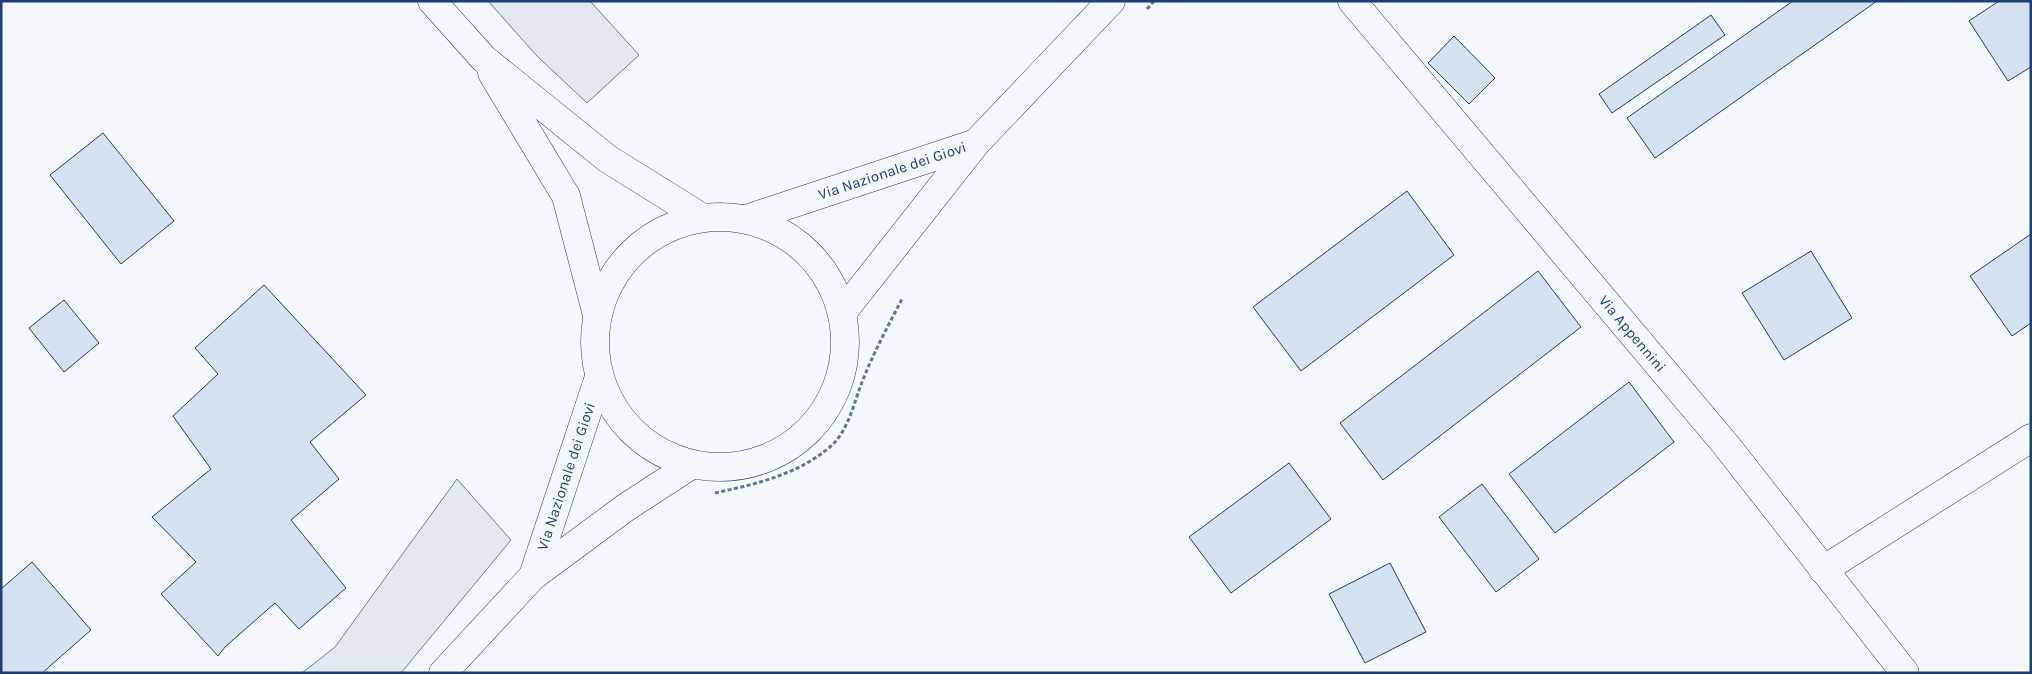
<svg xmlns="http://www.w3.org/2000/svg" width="2032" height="674" font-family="Karla,sans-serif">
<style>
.parking{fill:#e3e8f0;stroke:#687fa3}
.building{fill:#d5e0f0;stroke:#1d3f73}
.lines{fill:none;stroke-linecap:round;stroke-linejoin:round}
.minor-casing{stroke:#1d3f73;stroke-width:29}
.tertiary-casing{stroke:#1d3f73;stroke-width:29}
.secondary-casing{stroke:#1d3f73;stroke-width:29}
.path{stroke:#5e769c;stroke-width:3;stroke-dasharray:4 2.5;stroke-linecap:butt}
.minor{stroke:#f4f7fb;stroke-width:28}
.tertiary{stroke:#f4f7fb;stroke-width:28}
.secondary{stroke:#f4f7fb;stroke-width:28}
.labels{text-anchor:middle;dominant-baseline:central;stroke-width:4;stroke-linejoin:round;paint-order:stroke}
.street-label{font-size:15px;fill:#1d3f73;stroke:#f4f7fb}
</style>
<rect width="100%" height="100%" fill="#f4f7fb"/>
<!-- parking -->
<path class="parking" d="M488,1H590L639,55L587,103L537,56Z
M457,479L511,540L401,673H302L335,647Z"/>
<!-- building -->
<path class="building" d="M1793,1H1877L1655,158L1627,118Z
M1999,1H2031V67L2008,81L1969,21Z
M1711,15L1725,35L1612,113L1599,94Z
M1454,36L1495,78L1469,104L1428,63Z
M103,133L174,221L121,264L50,175Z
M1407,191L1454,255L1301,371L1253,307Z
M2031,234V323L2012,336L1970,276Z
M1811,251L1852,318L1784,360L1742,293Z
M1538,271L1581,327L1383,480L1340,423Z
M264,285L366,395L310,442L339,479L291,520L346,588L299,629L275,603L225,647L218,656L161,594L196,562L152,517L211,469L173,416L218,374L195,348Z
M64,300L99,343L64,372L29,328Z
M1629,382L1674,442L1555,533L1509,474Z
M1289,463L1331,519L1231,593L1189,537Z
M1482,484L1539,559L1496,592L1439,517Z
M32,562L91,630L42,673H1V589Z
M1390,563L1426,632L1365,663L1329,594Z"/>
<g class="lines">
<!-- minor casing -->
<g class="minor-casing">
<g id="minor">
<path id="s1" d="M1352,1L1726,445L1905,673"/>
<path d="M1823,570L2031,438"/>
</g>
</g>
<!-- tertiary casing -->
<g class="tertiary-casing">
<path id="tertiary" d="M432,1L484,59L608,159L701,217
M492,73L566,196L597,315"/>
</g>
<!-- secondary casing -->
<g class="secondary-casing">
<g id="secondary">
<circle cx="720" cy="342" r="125"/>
<path id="s2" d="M746,219L976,143"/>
<path d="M842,313L976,143L1111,1"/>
<path id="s3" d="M533,576L599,377"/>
<path d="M443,673L533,576L625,508L691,465"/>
</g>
</g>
<!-- path -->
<path class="path" d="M1147,9L1154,1
M715,493C755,484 798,475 831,446C848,431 854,403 862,382C873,354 888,326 902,299"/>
<!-- minor -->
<use href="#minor" class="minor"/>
<!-- tertiary -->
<use href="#tertiary" class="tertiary"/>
<!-- secondary -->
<use href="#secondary" class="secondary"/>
</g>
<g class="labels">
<!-- street labels -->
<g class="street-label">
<text stroke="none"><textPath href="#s2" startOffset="154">Via Nazionale dei Giovi</textPath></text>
<text stroke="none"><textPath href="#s1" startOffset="435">Via Appennini</textPath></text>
<text stroke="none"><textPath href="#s3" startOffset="105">Via Nazionale dei Giovi</textPath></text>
</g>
</g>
<!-- border -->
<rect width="2032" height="674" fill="none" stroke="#1d3f73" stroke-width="5"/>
</svg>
